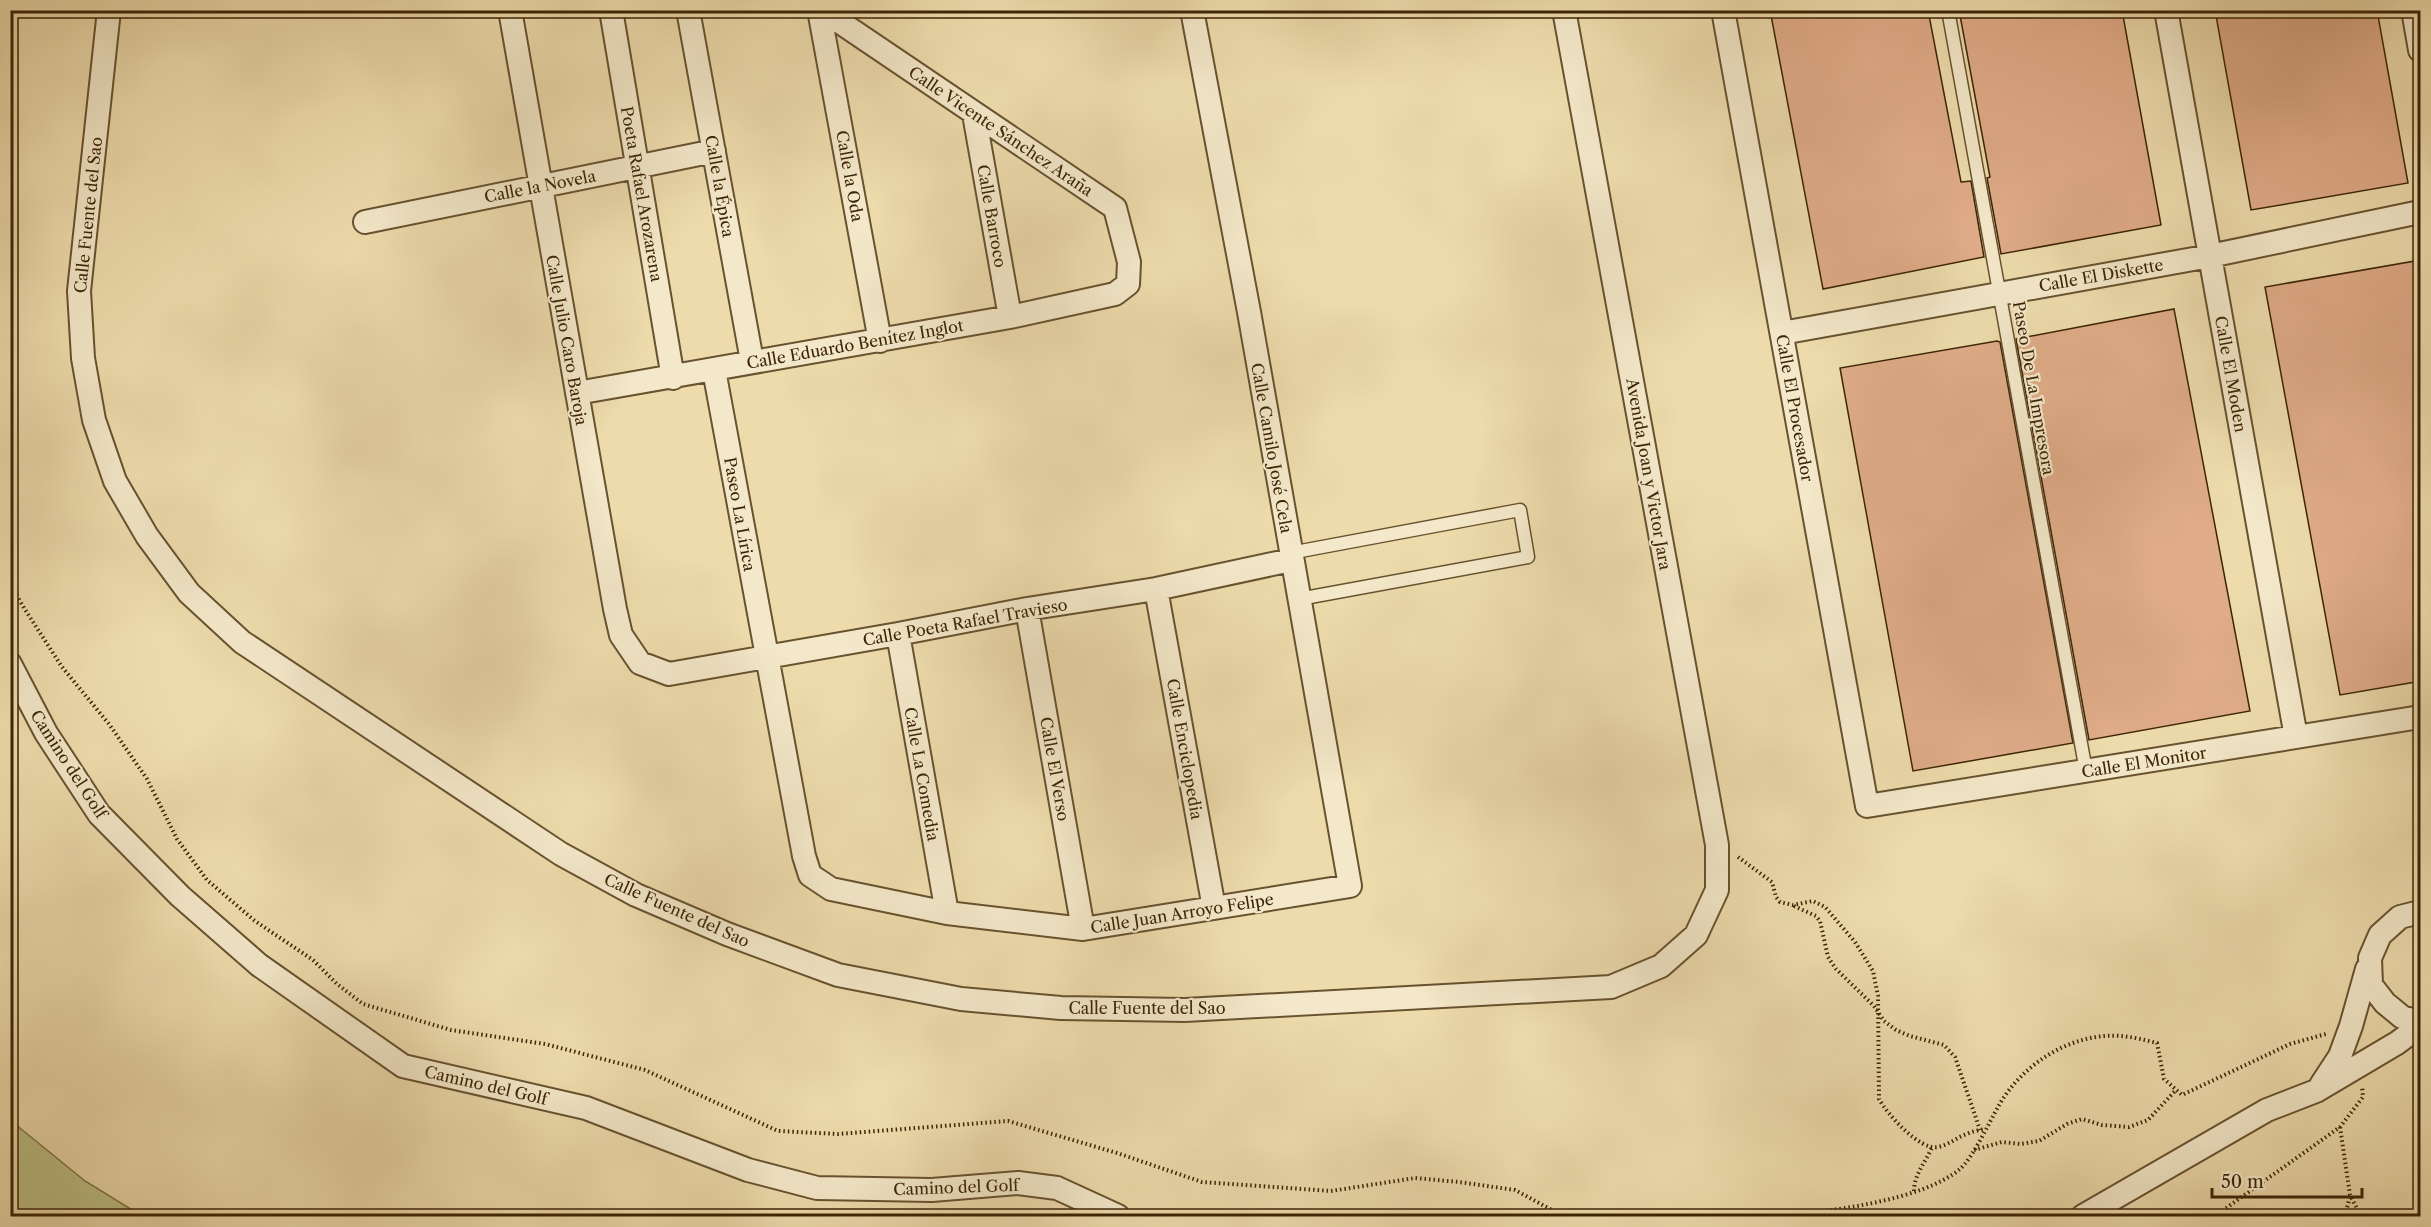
<svg xmlns="http://www.w3.org/2000/svg" width="2431" height="1227" font-family="'Libre Caslon Text',serif">
<style>
.green{fill:#bdbf86;stroke:#7c7246;stroke-width:1.5}
.building{fill:#dfab88;stroke:#3c2506;stroke-width:1.5}
.lines{fill:none;stroke-linecap:round;stroke-linejoin:round}
.lane-casing{stroke:#685230;stroke-width:15}
.street-casing{stroke:#685230;stroke-width:26}
.path{stroke:#3c2506;stroke-width:4;stroke-dasharray:1.5 3;stroke-linecap:butt}
.lane{stroke:#f3e8c9;stroke-width:12}
.street{stroke:#f3e8c9;stroke-width:22}
.labels{text-anchor:middle;dominant-baseline:central;stroke-width:4.5;stroke-linejoin:round;paint-order:stroke}
.street-label{font-size:16px;fill:#3c2506;stroke:#f3e8c9}
</style>
<rect width="100%" height="100%" fill="#eddbac"/>
<filter id="stains"><feTurbulence type="fractalNoise" baseFrequency=".00333" numOctaves="4"/><feColorMatrix values="0 0 0 0 .2 0 0 0 0 .09 0 0 0 0 .02 0 0 0 .5 -.17"/></filter>
<radialGradient id="worn" r=".72"><stop offset=".6" stop-color="#630" stop-opacity="0"/><stop offset="1" stop-color="#630" stop-opacity=".3"/></radialGradient>
<!-- green -->
<path class="green" d="M10,1120L85,1181L142,1216H11Z"/>
<!-- building -->
<path class="building" d="M1770,10H1928L1961,182L1971,181L1984,257L1823,289Z
M1959,10H2122L2161,225L2001,254L1987,178L1990,177Z
M2215,10H2377L2408,183L2251,210Z
M2421,260V681L2340,695L2265,287Z
M2174,309L2250,711L2089,740L2016,339Z
M1997,341L2000,342L2073,743L1913,771L1840,368Z"/>
<g class="lines">
<!-- lane casing -->
<g class="lane-casing">
<path id="lane" d="M1948,10L2086,771
M1290,553L1520,510L1528,557L1299,599"/>
</g>
<!-- street casing -->
<g class="street-casing">
<path id="street" d="M109,10L79,291L83,358L94,420L115,481L147,536L189,593L242,642L561,854L636,895L727,934L838,975L961,999L1061,1008L1185,1010L1611,987L1661,966L1696,935L1717,890V845L1564,10
M510,10L615,609L621,635L640,663L669,674L898,634L1027,609L1156,589L1291,560
M611,10L673,378
M688,10L752,361
M819,10L880,341
M1723,10L1867,806L2420,717
M2166,10L2296,737
M2413,10L2420,50
M974,114L1010,317
M365,222L714,151
M1782,333L2210,256L2420,212
M714,370L804,856L810,875L831,889L947,913L1083,929L1350,886L1249,312L1192,10
M577,393L1010,317L1115,294L1128,284L1129,262L1115,208L822,10
M1156,589L1214,908
M1027,609L1083,929
M898,634L947,913
M10,664L46,733L99,814L180,896L259,965L403,1066L586,1108L748,1170L817,1188L932,1190L1018,1183L1057,1188L1118,1216
M2420,912L2400,917L2380,935L2370,958L2371,985L2385,1003L2402,1017L2420,1022
M2321,1085L2340,1056L2351,1026L2367,969
M2083,1216L2267,1110L2316,1091L2397,1043L2420,1026"/>
</g>
<!-- path -->
<path class="path" d="M10,583L24,608L62,667L109,724L147,779L177,839L207,880L255,921L313,960L337,984L363,1004L451,1030L545,1044L645,1070L778,1131L838,1134L1008,1121L1117,1153L1202,1182L1331,1191L1415,1178L1459,1182L1515,1190L1563,1216
M1738,857L1772,882L1776,897L1780,902L1793,905L1813,901L1825,907L1855,942L1873,971L1878,996L1879,1099C1887,1114 1920,1151 1938,1147C1949,1145 1957,1137 1967,1134C1973,1131 1980,1130 1985,1129
M1794,906L1816,916L1820,921L1828,957L1836,969L1874,1006L1884,1021L1896,1030L1910,1036L1944,1045L1955,1057L1980,1130
M2340,1127L2350,1195L2361,1216
M1974,1150L2002,1142L2021,1144L2039,1141L2067,1124L2082,1119L2102,1125L2129,1127L2148,1120L2176,1090
M1914,1191C1914,1174 1926,1162 1932,1147
M1777,1216C1826,1212 1922,1201 1960,1169C1972,1159 1989,1123 1998,1107C2021,1065 2071,1032 2121,1036C2133,1037 2145,1040 2157,1043L2164,1079L2182,1095L2290,1044L2326,1034
M2215,1216L2340,1127L2363,1097L2362,1086
M2345,1216L2350,1196"/>
<!-- lane -->
<use href="#lane" class="lane"/>
<!-- street -->
<use href="#street" class="street"/>
</g>
<g class="labels">
<!-- street labels -->
<g class="street-label">
<text transform="translate(1001 131) rotate(34)">Calle Vicente Sánchez Araña</text>
<text transform="translate(850 176) rotate(80)">Calle la Oda</text>
<text transform="translate(540 186) rotate(-11)">Calle la Novela</text>
<text transform="translate(720 186) rotate(80)">Calle la Épica</text>
<text transform="translate(642 194) rotate(80)">Poeta Rafael Arozarena</text>
<text transform="translate(88 215) rotate(-84)">Calle Fuente del Sao</text>
<text transform="translate(992 216) rotate(80)">Calle Barroco</text>
<text transform="translate(2101 275) rotate(-10)">Calle El Diskette</text>
<text transform="translate(567 340) rotate(80)">Calle Julio Caro Baroja</text>
<text transform="translate(855 344) rotate(-10)">Calle Eduardo Benítez Inglot</text>
<text transform="translate(2231 374) rotate(80)">Calle El Moden</text>
<text transform="translate(2034 388) rotate(80)">Paseo De La Impresora</text>
<text transform="translate(1795 408) rotate(80)">Calle El Procesador</text>
<text transform="translate(1272 448) rotate(80)">Calle Camilo José Cela</text>
<text transform="translate(1649 474) rotate(80)">Avenida Joan y Victor Jara</text>
<text transform="translate(740 514) rotate(80)">Paseo La Lírica</text>
<text transform="translate(965 622) rotate(-10)">Calle Poeta Rafael Travieso</text>
<text transform="translate(1185 749) rotate(80)">Calle Enciclopedia</text>
<text transform="translate(2144 762) rotate(-9)">Calle El Monitor</text>
<text transform="translate(69 764) rotate(57)">Camino del Golf</text>
<text transform="translate(1055 769) rotate(80)">Calle El Verso</text>
<text transform="translate(922 774) rotate(80)">Calle La Comedia</text>
<text transform="translate(677 910) rotate(24)">Calle Fuente del Sao</text>
<text transform="translate(1182 913) rotate(-9)">Calle Juan Arroyo Felipe</text>
<text x="1147" y="1008">Calle Fuente del Sao</text>
<text transform="translate(486 1085) rotate(13)">Camino del Golf</text>
<text transform="translate(956 1187) rotate(-2)">Camino del Golf</text>
</g>
</g>
<!-- margin -->
<rect width="2431" height="1227" fill="none" stroke="#eddbac" stroke-width="36"/>
<rect x="12" y="12" width="2407" height="1203" fill="none" stroke="#3c2506" stroke-width="3"/>
<rect x="18" y="18" width="2395" height="1191" fill="none" stroke="#3c2506" stroke-width="1.5"/>
<!-- scale -->
<path d="M2212 1188v9h150v-9" fill="none" stroke="#3c2506" stroke-width="3"/>
<text x="2221" y="1188" font-size="18" fill="#3c2506" stroke="#f3e8c9" stroke-width="4.5" paint-order="stroke">50 m</text>
<rect width="100%" height="100%" filter="url(#stains)"/>
<rect width="100%" height="100%" fill="url(#worn)"/>
</svg>
